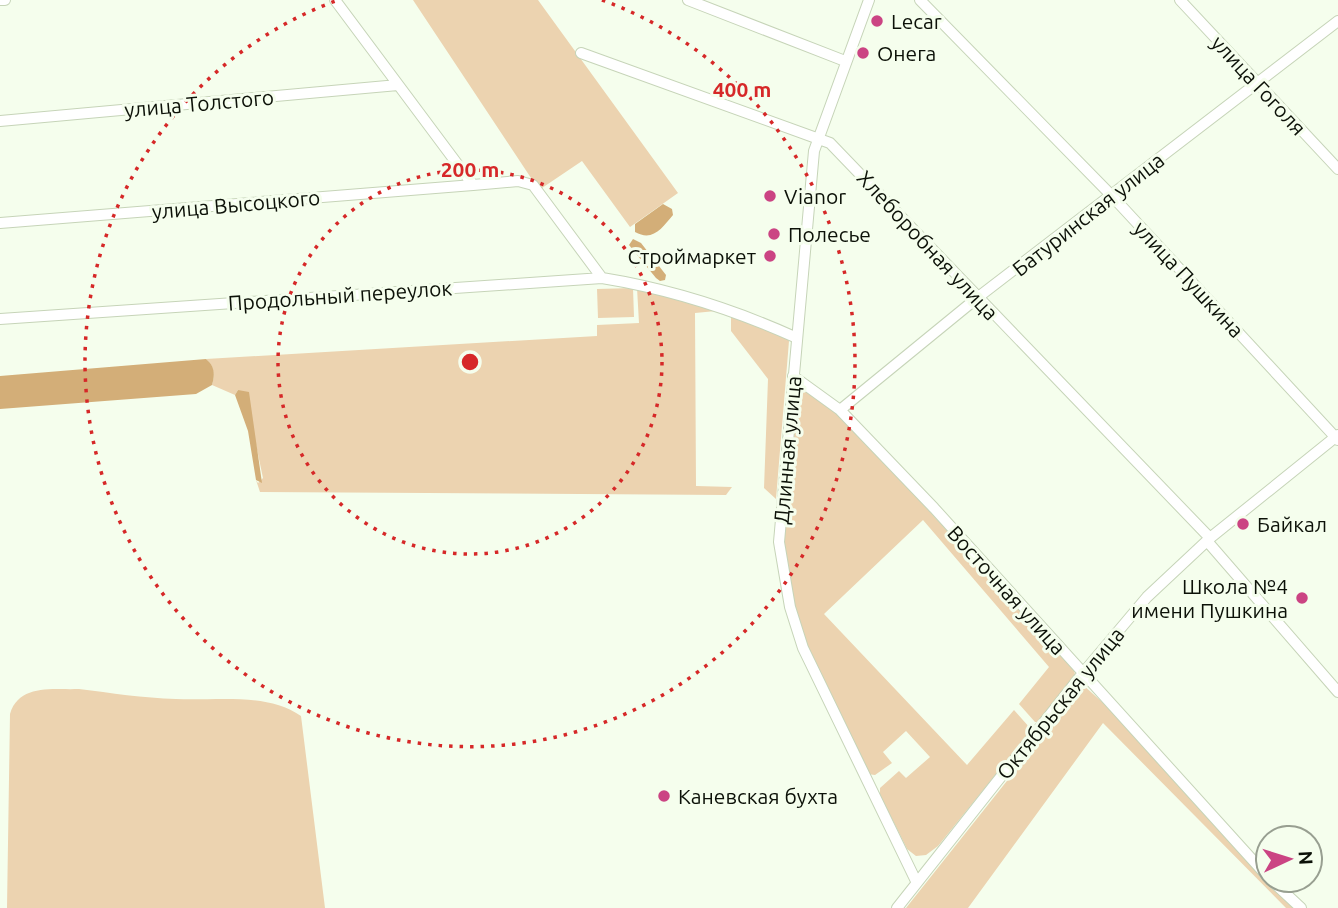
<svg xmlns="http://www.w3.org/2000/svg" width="1338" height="908" font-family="Ubuntu,sans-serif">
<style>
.green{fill:#ecd3b0}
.forest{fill:#d3ae78}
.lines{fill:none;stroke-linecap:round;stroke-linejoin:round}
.minor-casing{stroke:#c6d4b8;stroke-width:12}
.minor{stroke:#fff;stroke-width:10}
.ring{fill:none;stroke:#d62828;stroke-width:3.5;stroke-dasharray:3.5 7}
.poi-dot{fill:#cb4483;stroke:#f5feed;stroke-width:2.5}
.labels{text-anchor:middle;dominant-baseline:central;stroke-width:6;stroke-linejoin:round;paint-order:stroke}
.poi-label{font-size:21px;fill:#0c1108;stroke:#f5feed;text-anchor:start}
.street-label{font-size:21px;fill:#0c1108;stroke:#f5feed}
.centre{fill:#d62828;stroke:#f5feed;stroke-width:3.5}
.ring-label{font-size:21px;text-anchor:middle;font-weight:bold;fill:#d62828;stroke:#f5feed;stroke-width:6;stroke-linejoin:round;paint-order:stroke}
</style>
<rect width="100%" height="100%" fill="#f5feed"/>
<!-- green -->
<path class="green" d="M413,0H538L678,193L630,227L582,161L542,188L531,178Z
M633,288L634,317L598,318L597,289Z
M637,288L665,293L716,311L695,313L696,486L732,487L726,495L260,492L256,480L258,483L263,478L251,421L238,390L235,395L212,385C215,376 214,365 206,359L597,336V325L639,323Z
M731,316L786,337L789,341L776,499L764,488L768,379L731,331Z
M803,388L840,414L1074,669L1075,675L1038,722H1035L1019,704L1049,667L923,520L824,614L967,765L1014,710L1030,728V732L938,846L926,855L916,856L907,849L880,795V788L899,771L906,778L930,757L906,731L883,752L892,763L875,775L867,774C836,705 785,621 783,544L795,391Z
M1083,685L1120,718L1297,908H1286L1103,723L968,908H906Z
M79,689C111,693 143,698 176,699C216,701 267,692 301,716L325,908H7L10,714C19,684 52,690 79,689Z"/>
<!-- forest -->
<path class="forest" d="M663,204L672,209L673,215C662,228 653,242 635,232V224Z
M633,239L641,243L666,275L665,280L660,281L656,278L629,245Z
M206,359C215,366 215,375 212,385L196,394L0,409V376Z
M238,390L249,392L262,483L256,480L248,431L235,395Z"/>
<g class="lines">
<!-- minor casing -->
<g class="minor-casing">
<path id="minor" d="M0,0H5
M335,0L473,185L518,181L533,185L602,278C670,289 733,309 797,338
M688,0L845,61
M869,0L814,151L779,542L790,607L803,648L916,881
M920,0L1112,196L1338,440
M1180,0L1338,169
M581,53L830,143L1210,538
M0,121L398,85
M0,223L473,185
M0,319L602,278
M793,376L840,410L934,508L1268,877
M840,410L977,298L1338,21
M1207,541L1338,692
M1271,880L1301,908
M897,908L1083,673L1147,597L1210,538L1338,435"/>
</g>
<!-- minor -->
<use href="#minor" class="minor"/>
</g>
<!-- distance rings -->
<g class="ring">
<circle cx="470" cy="362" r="192"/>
<path d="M602 0A385 385 0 1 1 338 0"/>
</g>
<!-- markers -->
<g class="poi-dot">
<circle cx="877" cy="21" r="7"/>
<circle cx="863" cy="53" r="7"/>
<circle cx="770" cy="196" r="7"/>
<circle cx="774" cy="234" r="7"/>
<circle cx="770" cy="256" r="7"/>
<circle cx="1243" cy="524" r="7"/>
<circle cx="1302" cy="598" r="7"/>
<circle cx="664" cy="796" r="7"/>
</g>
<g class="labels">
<!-- poi labels -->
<g class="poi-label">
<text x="891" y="21">Lecar</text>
<text x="877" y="53">Онега</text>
<text x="784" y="196">Vianor</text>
<text x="788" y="234">Полесье</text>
<text x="756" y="256" text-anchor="end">Строймаркет</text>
<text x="1257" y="524">Байкал</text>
<text x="1288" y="586" text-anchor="end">Школа №4<tspan x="1288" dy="24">имени Пушкина</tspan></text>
<text x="678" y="796">Каневская бухта</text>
</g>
<!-- street labels -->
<g class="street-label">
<text transform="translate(1259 85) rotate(47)">улица Гоголя</text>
<text transform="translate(199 103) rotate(-5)">улица Толстого</text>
<text transform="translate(236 204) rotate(-5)">улица Высоцкого</text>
<text transform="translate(1088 214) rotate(-38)">Батуринская улица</text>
<text transform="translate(928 245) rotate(47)">Хлеборобная улица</text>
<text transform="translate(1189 279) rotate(47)">улица Пушкина</text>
<text transform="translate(340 295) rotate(-4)">Продольный переулок</text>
<text transform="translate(787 450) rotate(-85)">Длинная улица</text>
<text transform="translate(1007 590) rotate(48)">Восточная улица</text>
<text transform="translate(1060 703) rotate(-51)">Октябрьская улица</text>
</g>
</g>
<circle cx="470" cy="362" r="10" class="centre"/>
<g class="ring-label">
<text x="742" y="97">400 m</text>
<text x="470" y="177">200 m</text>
</g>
<!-- north arrow -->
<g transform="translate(1289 859) rotate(86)"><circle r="33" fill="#f5feed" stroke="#989f91" stroke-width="2"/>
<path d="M0-5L12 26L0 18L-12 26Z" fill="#cb4483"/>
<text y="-10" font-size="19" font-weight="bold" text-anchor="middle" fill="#0c1108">N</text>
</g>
</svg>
